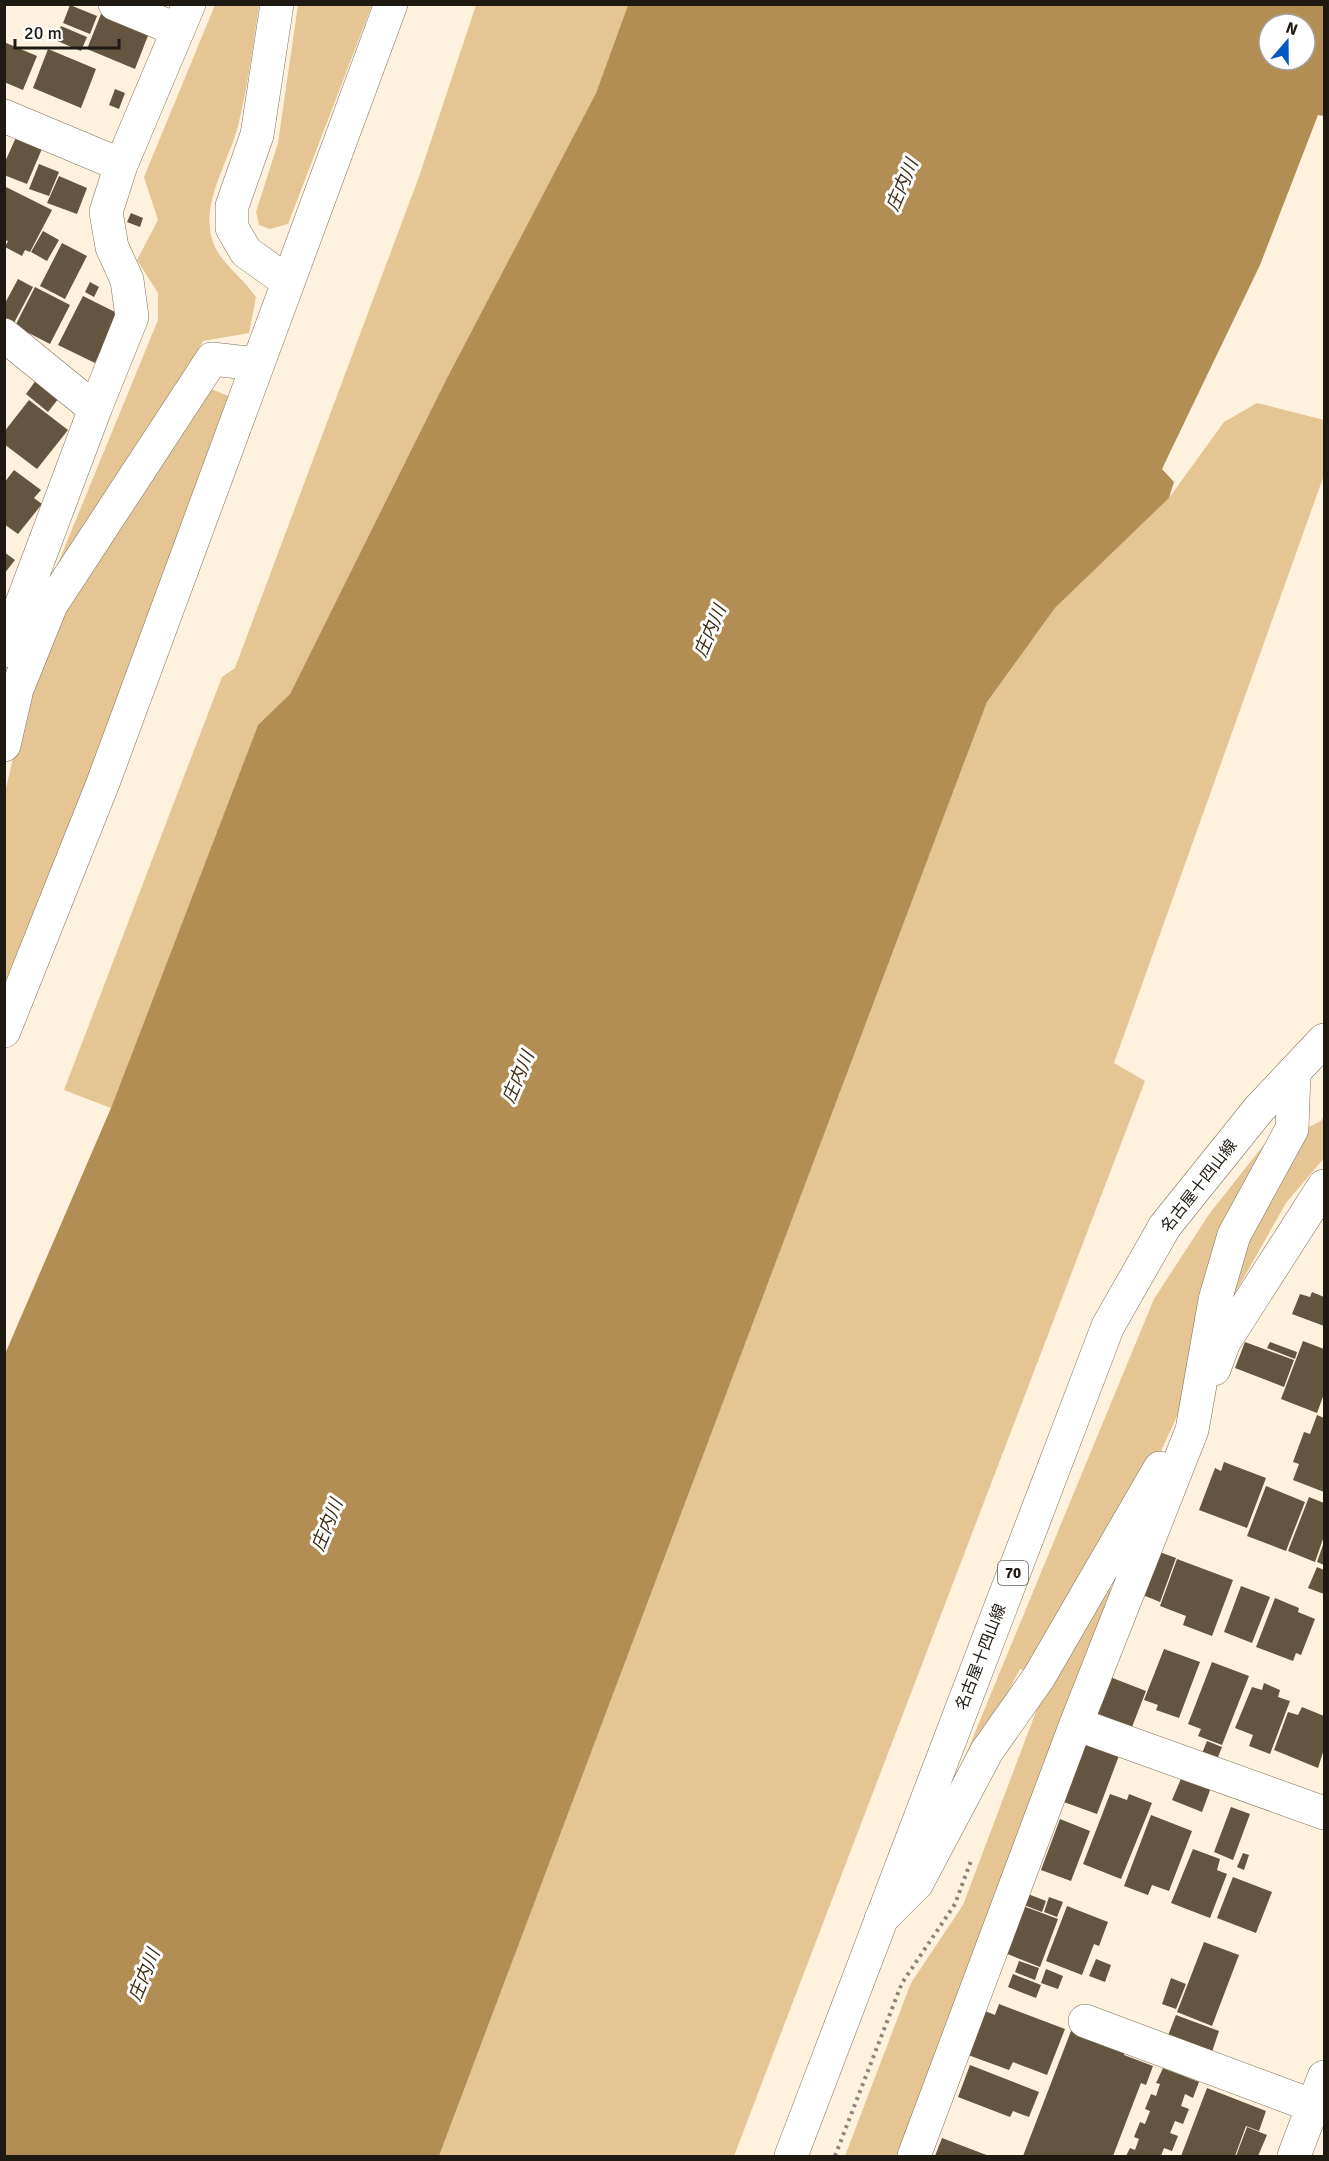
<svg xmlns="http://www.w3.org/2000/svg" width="1329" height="2161" font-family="Signika,'Noto Sans JP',sans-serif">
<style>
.green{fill:#e5c593}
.water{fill:#b28e54;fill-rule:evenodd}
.building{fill:#635540}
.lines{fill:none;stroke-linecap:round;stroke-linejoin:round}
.minor-casing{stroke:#7f705a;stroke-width:34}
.major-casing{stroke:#7f705a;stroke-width:34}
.path{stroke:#8e8577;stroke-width:4;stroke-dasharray:3 4.5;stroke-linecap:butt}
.minor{stroke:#fff;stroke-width:33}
.major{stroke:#fff;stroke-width:33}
.labels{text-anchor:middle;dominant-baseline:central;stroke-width:6;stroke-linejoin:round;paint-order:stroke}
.shield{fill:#fff;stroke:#625f58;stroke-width:1.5}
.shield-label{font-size:15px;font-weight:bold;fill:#1f1a11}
.street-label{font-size:16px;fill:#1f1a11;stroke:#fff}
.water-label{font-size:18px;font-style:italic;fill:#3c2d12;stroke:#fff}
</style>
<rect width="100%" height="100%" fill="#fef1dd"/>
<!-- green -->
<path class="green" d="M215,5H259C253,45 248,86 238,126C229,161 203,199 211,235C216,261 242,276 256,297L249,333L203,341L173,399L52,578L158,320V293L137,260L158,220L144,177Z
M298,5H372L288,224L270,229L259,225L256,212L278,143Z
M476,5H628L596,93L446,380L290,694L258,725L111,1108L64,1090L222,677L235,668L420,174Z
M209,388L233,398L5,1003V793L29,688L58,611Z
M1257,403L1324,420V475L1114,1063L1145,1081L734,2156H439L987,702L1055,608L1169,498L1224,422Z
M1324,1116V1158L1286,1203L1229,1304L1242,1238L1301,1131L1321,1121Z
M1278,1127L1187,1394L1157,1460L1035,1674L1020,1669L963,1778L957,1776L1154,1299L1210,1213Z
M1107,1587L1119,1592L908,2156H845L911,1983L963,1905L1049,1677Z"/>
<!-- water -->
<path class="water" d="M628,5H1324V116L1318,115L1260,265L1162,469L1174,482L1169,498L1055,608L987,702L439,2156H5V1354L111,1108L258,725L290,694L446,380L596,93ZM1269,24H1305V60H1269Z"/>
<!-- building -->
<path class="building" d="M70,5L97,16L90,34L63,23Z
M101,14L149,33L135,69L87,49Z
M61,26L87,37L81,51L55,40Z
M4,42L37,56L23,90L4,82Z
M48,49L96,69L81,108L33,88Z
M115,89L125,93L119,109L109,105Z
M18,133L44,144L27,184L4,175V164Z
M39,164L59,172L49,196L29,189Z
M59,176L87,188L77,214L47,203Z
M4,186L52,210L30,252L25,250L22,256L5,247L8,241L4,240Z
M131,213L143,218L140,227L127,222Z
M43,231L59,240L47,261L31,252Z
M62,243L87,256L65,299L40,286Z
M18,279L33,287L14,323L4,317V305Z
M90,282L99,287L94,297L85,292Z
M35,287L70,305L50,344L15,326Z
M83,296L119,314L95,363L58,345Z
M39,376L62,394L48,412L26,394Z
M29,400L68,430L37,469L4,444V432Z
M14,470L41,490L34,498L42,504L18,534L4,524V483Z
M4,552L15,560L4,574Z
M1312,1292L1324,1297V1326L1292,1314L1300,1294L1310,1297Z
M1303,1341L1324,1349V1394L1317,1413L1281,1399Z
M1245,1342L1294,1360L1284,1387L1235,1368Z
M1270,1342L1297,1352L1295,1359L1267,1348Z
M1317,1415L1324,1418V1492L1293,1480L1299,1464L1293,1462L1304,1432L1310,1434Z
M1224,1462L1266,1478L1247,1528L1199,1510L1215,1468L1221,1471Z
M1266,1486L1305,1502L1286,1551L1247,1536Z
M1309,1497L1324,1503V1536L1315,1562L1288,1551Z
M1324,1542V1565L1317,1562Z
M1154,1550L1176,1558L1160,1602L1138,1593Z
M1177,1559L1233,1580L1212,1636L1183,1625L1186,1616L1160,1606Z
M1317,1567L1324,1570V1594L1308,1588Z
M1241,1586L1270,1597L1252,1643L1224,1632Z
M1275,1598L1299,1608L1298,1612L1315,1619L1301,1655L1296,1653L1293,1661L1256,1647Z
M1164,1649L1200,1662L1179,1718L1156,1710L1158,1705L1144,1700Z
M1212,1662L1249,1676L1222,1745L1198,1736L1201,1729L1188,1724Z
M1110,1677L1146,1691L1132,1727L1096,1713Z
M1264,1683L1280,1690L1278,1697L1290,1701L1270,1754L1249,1746L1253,1735L1235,1728L1252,1687L1262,1690Z
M1302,1707L1324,1716V1749L1318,1768L1274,1750L1288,1712L1298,1715Z
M1085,1740L1120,1753L1097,1814L1061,1801Z
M1207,1741L1222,1747L1216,1762L1201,1756Z
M1183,1774L1212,1785L1202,1812L1172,1800Z
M1110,1794L1127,1800L1129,1794L1152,1803L1121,1879L1083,1864Z
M1231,1807L1250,1814L1233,1860L1214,1852Z
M1151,1815L1192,1831L1169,1891L1152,1885L1148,1895L1124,1886Z
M1060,1819L1090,1831L1071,1881L1041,1870Z
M1193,1849L1220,1859L1217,1870L1227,1874L1210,1918L1171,1903Z
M1243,1853L1249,1855L1244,1870L1237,1867Z
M1233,1877L1272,1892L1256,1933L1217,1918Z
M1028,1894L1046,1901L1042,1912L1024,1905Z
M1049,1897L1063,1902L1057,1917L1044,1912Z
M1023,1906L1058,1919L1040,1967L1005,1953Z
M1067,1906L1108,1922L1099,1946L1094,1944L1082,1975L1046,1961Z
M1204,1942L1239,1955L1212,2026L1177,2012Z
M1096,1959L1111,1965L1105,1982L1089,1976Z
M1019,1961L1039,1968L1035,1980L1015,1972Z
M1046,1969L1063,1976L1058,1989L1041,1983Z
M1013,1974L1041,1985L1036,1998L1008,1987Z
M1171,1978L1186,1984L1176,2009L1162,2004Z
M999,2004L1065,2029L1047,2075L1013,2062L1009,2070L968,2055L985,2011L995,2015Z
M1176,2015L1219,2031L1211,2055L1167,2038Z
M1071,2031L1125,2051L1124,2055L1153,2066L1146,2085L1141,2083L1113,2156H1023Z
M970,2065L1039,2092L1029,2117L1013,2111L1010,2117L958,2097Z
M1163,2068L1199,2082L1193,2098L1185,2094L1181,2106L1189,2109L1183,2124L1175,2121L1170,2133L1178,2136L1172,2151L1164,2148L1161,2156H1126L1130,2148L1135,2150L1139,2139L1134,2137L1140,2122L1145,2124L1150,2111L1145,2109L1151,2094L1156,2096L1160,2084L1156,2083Z
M1207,2088L1266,2111L1259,2131L1246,2126L1235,2156H1181Z
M1247,2127L1267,2135L1258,2156H1236Z
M942,2138L989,2156H927L929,2153L935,2156Z"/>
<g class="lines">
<!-- minor casing -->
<g class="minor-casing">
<path id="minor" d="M115,4L178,30
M277,4L257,135L232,206V228L246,252L288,282
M4,116L121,165
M4,335L95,409
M4,651L95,409L132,317L127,280L112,247L106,212L121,165L189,4
M4,745L17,689L51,605L212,359L258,364
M4,1031L103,783L391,4
M1214,1369L1224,1342L1324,1186
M1076,1724L1324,1813
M881,1919L917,1883L987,1751L1039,1677L1160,1468
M1085,2021L1313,2106
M914,2156L1076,1724L1192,1430L1215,1300L1234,1235L1292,1129L1294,1072
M1294,2156L1324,2077"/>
</g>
<!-- major casing -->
<g class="major-casing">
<path id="major" d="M791,2156L1108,1326L1165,1226L1259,1109L1324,1040"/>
</g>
<!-- path -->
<path class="path" d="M835,2156L902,1983L955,1904L972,1858"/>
<!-- minor -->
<use href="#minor" class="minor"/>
<!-- major -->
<use href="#major" class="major"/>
</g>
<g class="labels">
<!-- shield labels -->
<rect class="shield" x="998" y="1561" width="30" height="24" rx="4.5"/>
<g class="shield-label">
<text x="1013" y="1573">70</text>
</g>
<!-- street labels -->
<g class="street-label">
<text transform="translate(1199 1186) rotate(-52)">名古屋十四山線</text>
<text transform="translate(981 1657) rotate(-69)">名古屋十四山線</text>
</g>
<!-- water labels -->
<g class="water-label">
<text transform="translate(902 185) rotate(-67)">庄内川</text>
<text transform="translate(710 631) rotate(-67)">庄内川</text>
<text transform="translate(518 1077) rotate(-67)">庄内川</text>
<text transform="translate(327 1525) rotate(-68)">庄内川</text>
<text transform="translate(144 1975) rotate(-68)">庄内川</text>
</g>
</g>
<!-- border -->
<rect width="1329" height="2161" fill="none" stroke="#1f1a11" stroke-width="12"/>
<!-- north arrow -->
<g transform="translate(1287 42) rotate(20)"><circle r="28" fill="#ffffff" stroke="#a5a3a0" stroke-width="1.5"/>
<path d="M0-4.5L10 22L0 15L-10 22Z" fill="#0558c1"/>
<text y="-9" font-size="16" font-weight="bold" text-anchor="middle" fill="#1f1a11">N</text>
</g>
<!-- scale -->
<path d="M15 39v9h104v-9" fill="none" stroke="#1f1a11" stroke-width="3"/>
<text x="24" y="39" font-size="18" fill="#1f1a11" stroke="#ffffff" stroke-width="4.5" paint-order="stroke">20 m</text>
</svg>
